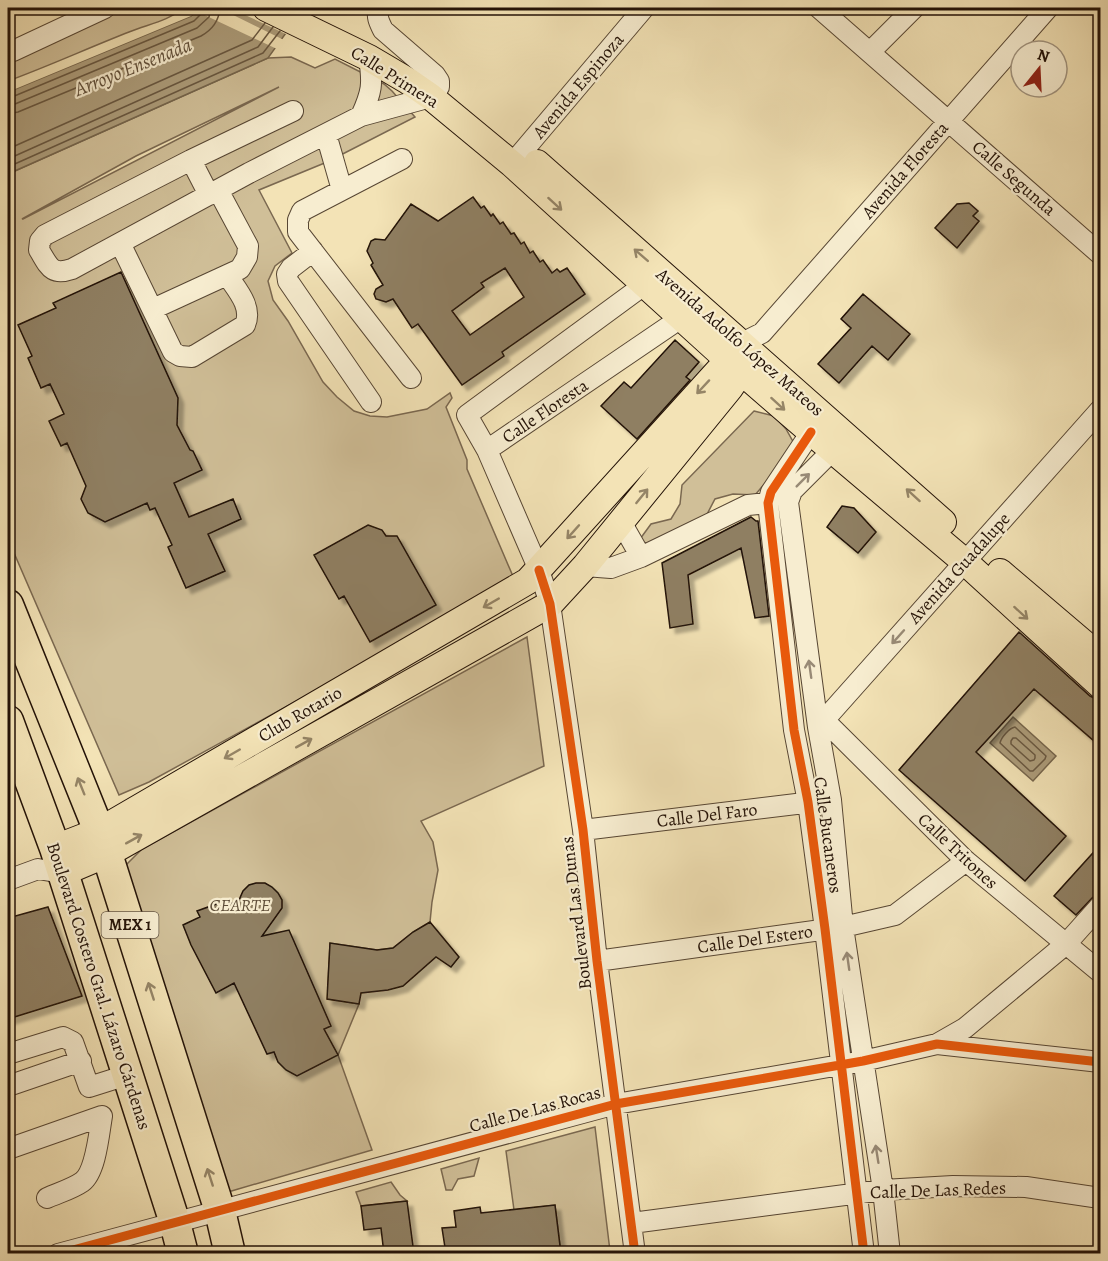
<svg xmlns="http://www.w3.org/2000/svg" width="1108" height="1261" font-family="Alegreya,serif">
<style>
.green{fill:#d0bf98;stroke:#7a6850;stroke-width:1.5;fill-rule:evenodd}
.water{fill:#ac9c7a;stroke:#75654c;stroke-width:1.5}
.pier{fill:#f3e3b6}
.lines{fill:none;stroke-linecap:round;stroke-linejoin:round}
.shore{stroke:#685740;stroke-width:1.5}
.building{fill:#8f7f62;stroke:#231207;stroke-width:1.5;fill-rule:evenodd;filter:url(#shadow)}
.minor-casing{stroke:#574633;stroke-width:22}
.major-casing{stroke:#231207;stroke-width:28}
.highway-casing{stroke:#231207;stroke-width:33}
.minor{stroke:#f7edd0;stroke-width:20}
.major{stroke:#f3e3b6;stroke-width:26}
.highway{stroke:#f3e3b6;stroke-width:30}
.cycleway-casing{stroke:#f7edd0;stroke-width:13}
.cycleway{stroke:#e8590c;stroke-width:9}
.oneway{stroke:#958567}
.oneway2{stroke:#988a76}
.labels{text-anchor:middle;dominant-baseline:central;stroke-width:4.5;stroke-linejoin:round;paint-order:stroke}
.shield{fill:#f7edd0;stroke:#635443;stroke-width:1.5}
.shield-label{font-size:16px;font-weight:bold;fill:#231207}
.street-label{font-size:18px;fill:#231207;stroke:#f7edd0}
.park-label{font-size:18px;font-style:italic;fill:#604f3a;stroke:#f7edd0}
.water-label{font-size:20px;font-style:italic;fill:#61503b;stroke:#f7edd0}
</style>
<defs>
<filter id="shadow"><feDropShadow dx="5.5" dy="5.5" stdDeviation="1.5" flood-color="#0004"/></filter>
</defs>
<rect width="100%" height="100%" fill="#f3e3b6"/>
<filter id="stains"><feTurbulence type="fractalNoise" baseFrequency=".00333" numOctaves="4"/><feColorMatrix values="0 0 0 0 .2 0 0 0 0 .09 0 0 0 0 .02 0 0 0 .5 -.17"/></filter>
<radialGradient id="worn" r=".72"><stop offset=".6" stop-color="#630" stop-opacity="0"/><stop offset="1" stop-color="#630" stop-opacity=".3"/></radialGradient>
<!-- green -->
<path class="green" d="M87,8H185C167,21 149,24 129,32C88,48 49,66 8,81V43Z
M291,57L315,68L335,59L384,84L392,91L415,117L327,162L259,190L292,253L275,266L268,281L273,300L288,321L323,382L337,397L354,411L370,416L387,417L427,409L450,393L452,398L446,407L467,460V469L515,581L149,782L119,795L8,539V174L268,58ZM279,87L23,219H22L136,156Z
M754,411L774,416L786,429L796,447L755,495L733,494L715,499L705,518L647,548L640,539L651,524L671,519L680,504L682,485Z
M527,637L544,766L421,821L433,842L438,870L432,902L430,922L413,932L393,948L377,950L330,943L328,984L329,999L359,1004L338,1055L372,1150L228,1192L126,865L142,849Z
M595,1127L610,1251L596,1253H561L555,1205L514,1210L506,1151Z
M479,1158L474,1176L458,1179L452,1190H446L441,1169Z
M391,1182L400,1195L407,1201L361,1206L356,1192Z"/>
<!-- water -->
<path class="water" d="M199,8H304L268,58L8,174V92L191,16Z
M1013,717L1056,756L1033,781L990,743Z"/>
<!-- pier -->
<path class="pier" d="M195,8H219L284,40L277,49L196,11L191,16L8,92V89L190,13Z
M230,8H307L288,35Z"/>
<g class="lines">
<!-- shore -->
<path class="shore" d="M8,97H12L194,21L202,13L203,8
M8,105L15,104L197,28L209,17L211,8
M8,114L18,112L201,36C212,30 219,20 220,8
M8,149L252,40L265,23
M8,159L258,47L273,27
M8,167L263,53L280,31
M1015,727L1046,756L1045,759L1033,771H1030L1000,743C1001,738 1009,728 1015,727Z
M1013,738H1016L1035,755V758L1034,760L1030,761L1011,744V741Z"/>
</g>
<!-- building -->
<path class="building" d="M473,197L481,208L484,206L491,216L493,214L500,224L503,222L511,234L514,233L521,244L524,242L530,253L533,251L540,262L543,260L552,273L557,269L560,272L567,268L585,294L502,352L504,356L462,385L418,324L412,328L393,299L386,302L376,299L374,294L376,289L383,285L371,265L373,263L367,251L371,241L375,239L385,240L411,204L438,221ZM505,268L524,297L470,335L452,311L484,287L481,283Z
M969,203L978,211L973,216L979,221L957,248L935,228L957,204Z
M121,272L178,398L177,425L190,450L193,451L202,470L174,483L189,517L233,499L241,519L208,534L225,571L186,588L168,547L172,545L155,508L150,510L147,503L105,522L88,513L81,499L86,486L67,443L61,446L49,421L64,414L50,384L41,388L28,358L32,356L18,325L56,308L53,303Z
M863,294L910,334L888,360L872,346L839,383L818,364L851,328L841,319Z
M675,340L699,362L686,377L690,380L637,439L601,406L624,382L631,388Z
M842,506L854,508L876,532L858,553L827,527Z
M751,517L756,521H758L769,616L755,618L741,548L688,575L693,624L670,628L662,563Z
M368,525L382,530L386,536H397L436,605L370,642L344,596L339,599L314,555Z
M1019,632L1090,696L1096,699L1101,700V747L1034,689L976,752L1066,836L1025,881L899,770Z
M1101,844V894L1096,895L1092,898L1076,915L1054,896Z
M256,883H265L272,887L278,893L282,900V908L262,936L289,930L331,1026L324,1029L338,1055L297,1076L286,1070L278,1062L274,1052L267,1054L234,983L216,993L191,945L183,925L200,917L197,911L222,902L225,906L239,900L243,891L249,885Z
M48,907L82,996L8,1019V918Z
M430,922L459,957L451,967L436,957L403,986L388,990L361,993L359,1004L327,999L330,943L377,950L393,948L413,932Z
M407,1201L414,1254H384L381,1228L364,1230L361,1206Z
M555,1205L561,1254H446L442,1228L456,1227L454,1211L480,1207L481,1213Z"/>
<g class="lines">
<!-- minor casing -->
<g class="minor-casing">
<path id="minor" d="M819,8L1100,254
M13,51L105,8
M870,52L914,8
M293,111L191,160L45,235L40,241L39,250C49,266 51,276 72,269L249,173L361,116L431,97L439,87V81L435,75L383,30C379,22 376,16 379,8
M361,116C372,92 373,84 369,58
M326,134L342,190
M402,159L302,211L298,220V232L411,378
M191,160L209,195
M512,164L644,8
M120,243L173,352L180,356L192,357L245,325C253,307 237,290 227,275
M313,251L291,268L287,274L288,281L371,402
M153,309L240,269L247,257L248,246L218,190
M742,343L762,333L1048,8
M811,432L771,492L768,503L794,730L808,802L825,929L864,1254
M487,450L681,318
M832,451L792,491L788,502L818,727L831,800L843,927L883,1190L890,1254
M621,522L641,557
M585,566L611,568L641,557L748,505L768,503
M824,720L966,861L1100,972
M818,727L1100,410
M583,830L821,801
M8,880L38,869L62,873
M597,961L843,927L895,915L966,861
M937,1044L965,1028L1066,944L1100,906
M8,1054L63,1037L73,1042L89,1087L127,1075
M8,1086L81,1061
M8,1149L102,1116C99,1133 96,1172 82,1182C72,1189 58,1193 47,1198
M632,1223L883,1190L953,1186L1026,1187L1100,1198
M58,1254L616,1104L863,1061L937,1044L1100,1062
M635,1254L597,961L583,830L550,604L539,570L487,450L467,415L644,285"/>
</g>
<!-- major casing -->
<g class="major-casing">
<path id="major" d="M266,8L369,58L408,81L431,97L512,164L728,360L811,432L965,562L1100,685
M537,163L943,522
M1000,572L1100,657
M55,848L99,831L528,581L721,368L738,348
M62,873L107,854L550,604L585,566L730,388L751,357"/>
</g>
<!-- highway casing -->
<g class="highway-casing">
<path id="highway" d="M8,605L99,831L107,854L220,1211L230,1254
M8,721L55,848L175,1223L183,1254"/>
</g>
<!-- minor -->
<use href="#minor" class="minor"/>
<!-- major -->
<use href="#major" class="major"/>
<!-- highway -->
<use href="#highway" class="highway"/>
<!-- cycleway casing -->
<g class="cycleway-casing">
<path id="cycleway" d="M811,432L771,492L768,503L794,730L808,802L825,929L864,1254
M539,570L550,604L583,830L597,961L635,1254
M58,1254L616,1104L863,1061L937,1044L1100,1062"/>
</g>
<!-- cycleway -->
<use href="#cycleway" class="cycleway"/>
</g>
<!-- one-way arrows -->
<defs><path id="oneway-shaft" d="M-6 0H5M1.5-3L5.5 0L1.5 3" fill="none" stroke-width="1.6" stroke-linecap="round" stroke-linejoin="round" transform="scale(1.5)"/></defs>
<g class="oneway">
<use href="#oneway-shaft" transform="translate(555 204) rotate(42)"/>
<use href="#oneway-shaft" transform="translate(641 255) rotate(-139)"/>
<use href="#oneway-shaft" transform="translate(703 387) rotate(133)"/>
<use href="#oneway-shaft" transform="translate(778 404) rotate(42)"/>
<use href="#oneway-shaft" transform="translate(913 495) rotate(-138)"/>
<use href="#oneway-shaft" transform="translate(642 496) rotate(-51)"/>
<use href="#oneway-shaft" transform="translate(573 532) rotate(132)"/>
<use href="#oneway-shaft" transform="translate(491 603) rotate(150)"/>
<use href="#oneway-shaft" transform="translate(1021 613) rotate(42)"/>
<use href="#oneway-shaft" transform="translate(304 743) rotate(-29)"/>
<use href="#oneway-shaft" transform="translate(232 754) rotate(150)"/>
<use href="#oneway-shaft" transform="translate(81 786) rotate(-112)"/>
<use href="#oneway-shaft" transform="translate(134 839) rotate(-29)"/>
<use href="#oneway-shaft" transform="translate(151 991) rotate(-108)"/>
<use href="#oneway-shaft" transform="translate(210 1177) rotate(-108)"/>
</g>
<g class="oneway2">
<use href="#oneway-shaft" transform="translate(803 480) rotate(-45)"/>
<use href="#oneway-shaft" transform="translate(898 637) rotate(132)"/>
<use href="#oneway-shaft" transform="translate(810 669) rotate(-98)"/>
<use href="#oneway-shaft" transform="translate(848 961) rotate(-98)"/>
<use href="#oneway-shaft" transform="translate(877 1154) rotate(-99)"/>
</g>
<g class="labels">
<!-- shield labels -->
<rect class="shield" x="101.5" y="912" width="57" height="26" rx="4.5"/>
<g class="shield-label">
<text x="130" y="925">MEX 1</text>
</g>
<!-- street labels -->
<g class="street-label">
<text transform="translate(395 77) rotate(32)">Calle Primera</text>
<text transform="translate(578 86) rotate(-50)">Avenida Espinoza</text>
<text transform="translate(905 170) rotate(-49)">Avenida Floresta</text>
<text transform="translate(1014 178) rotate(41)">Calle Segunda</text>
<text transform="translate(740 342) rotate(41)">Avenida Adolfo López Mateos</text>
<text transform="translate(545 411) rotate(-34)">Calle Floresta</text>
<text transform="translate(959 568) rotate(-48)">Avenida Guadalupe</text>
<text transform="translate(300 714) rotate(-30)">Club Rotario</text>
<text transform="translate(707 815) rotate(-7)">Calle Del Faro</text>
<text transform="translate(828 835) rotate(82)">Calle Bucaneros</text>
<text transform="translate(958 851) rotate(43)">Calle Tritones</text>
<text transform="translate(576 913) rotate(-97)">Boulevard Las Dunas</text>
<text transform="translate(755 939) rotate(-8)">Calle Del Estero</text>
<text transform="translate(99 986) rotate(72)">Boulevard Costero Gral. Lázaro Cárdenas</text>
<text transform="translate(535 1109) rotate(-15)">Calle De Las Rocas</text>
<text transform="translate(938 1190) rotate(-2)">Calle De Las Redes</text>
</g>
<!-- park labels -->
<g class="park-label">
<text x="240" y="905">CEARTE</text>
</g>
<!-- water labels -->
<g class="water-label">
<text transform="translate(133 67) rotate(-22)">Arroyo Ensenada</text>
</g>
</g>
<!-- margin -->
<rect width="1108" height="1261" fill="none" stroke="#f3e3b6" stroke-width="30"/>
<rect x="9" y="9" width="1090" height="1243" fill="none" stroke="#231207" stroke-width="3"/>
<rect x="15" y="15" width="1078" height="1231" fill="none" stroke="#231207" stroke-width="1.5"/>
<!-- north arrow -->
<g transform="translate(1039 69) rotate(18)"><circle r="28" fill="#f7edd0" stroke="#a29580" stroke-width="1.5"/>
<path d="M0-4.5L10 22L0 15L-10 22Z" fill="#8f2418"/>
<text y="-9" font-size="16" font-weight="bold" text-anchor="middle" fill="#231207">N</text>
</g>
<rect width="100%" height="100%" filter="url(#stains)"/>
<rect width="100%" height="100%" fill="url(#worn)"/>
</svg>
